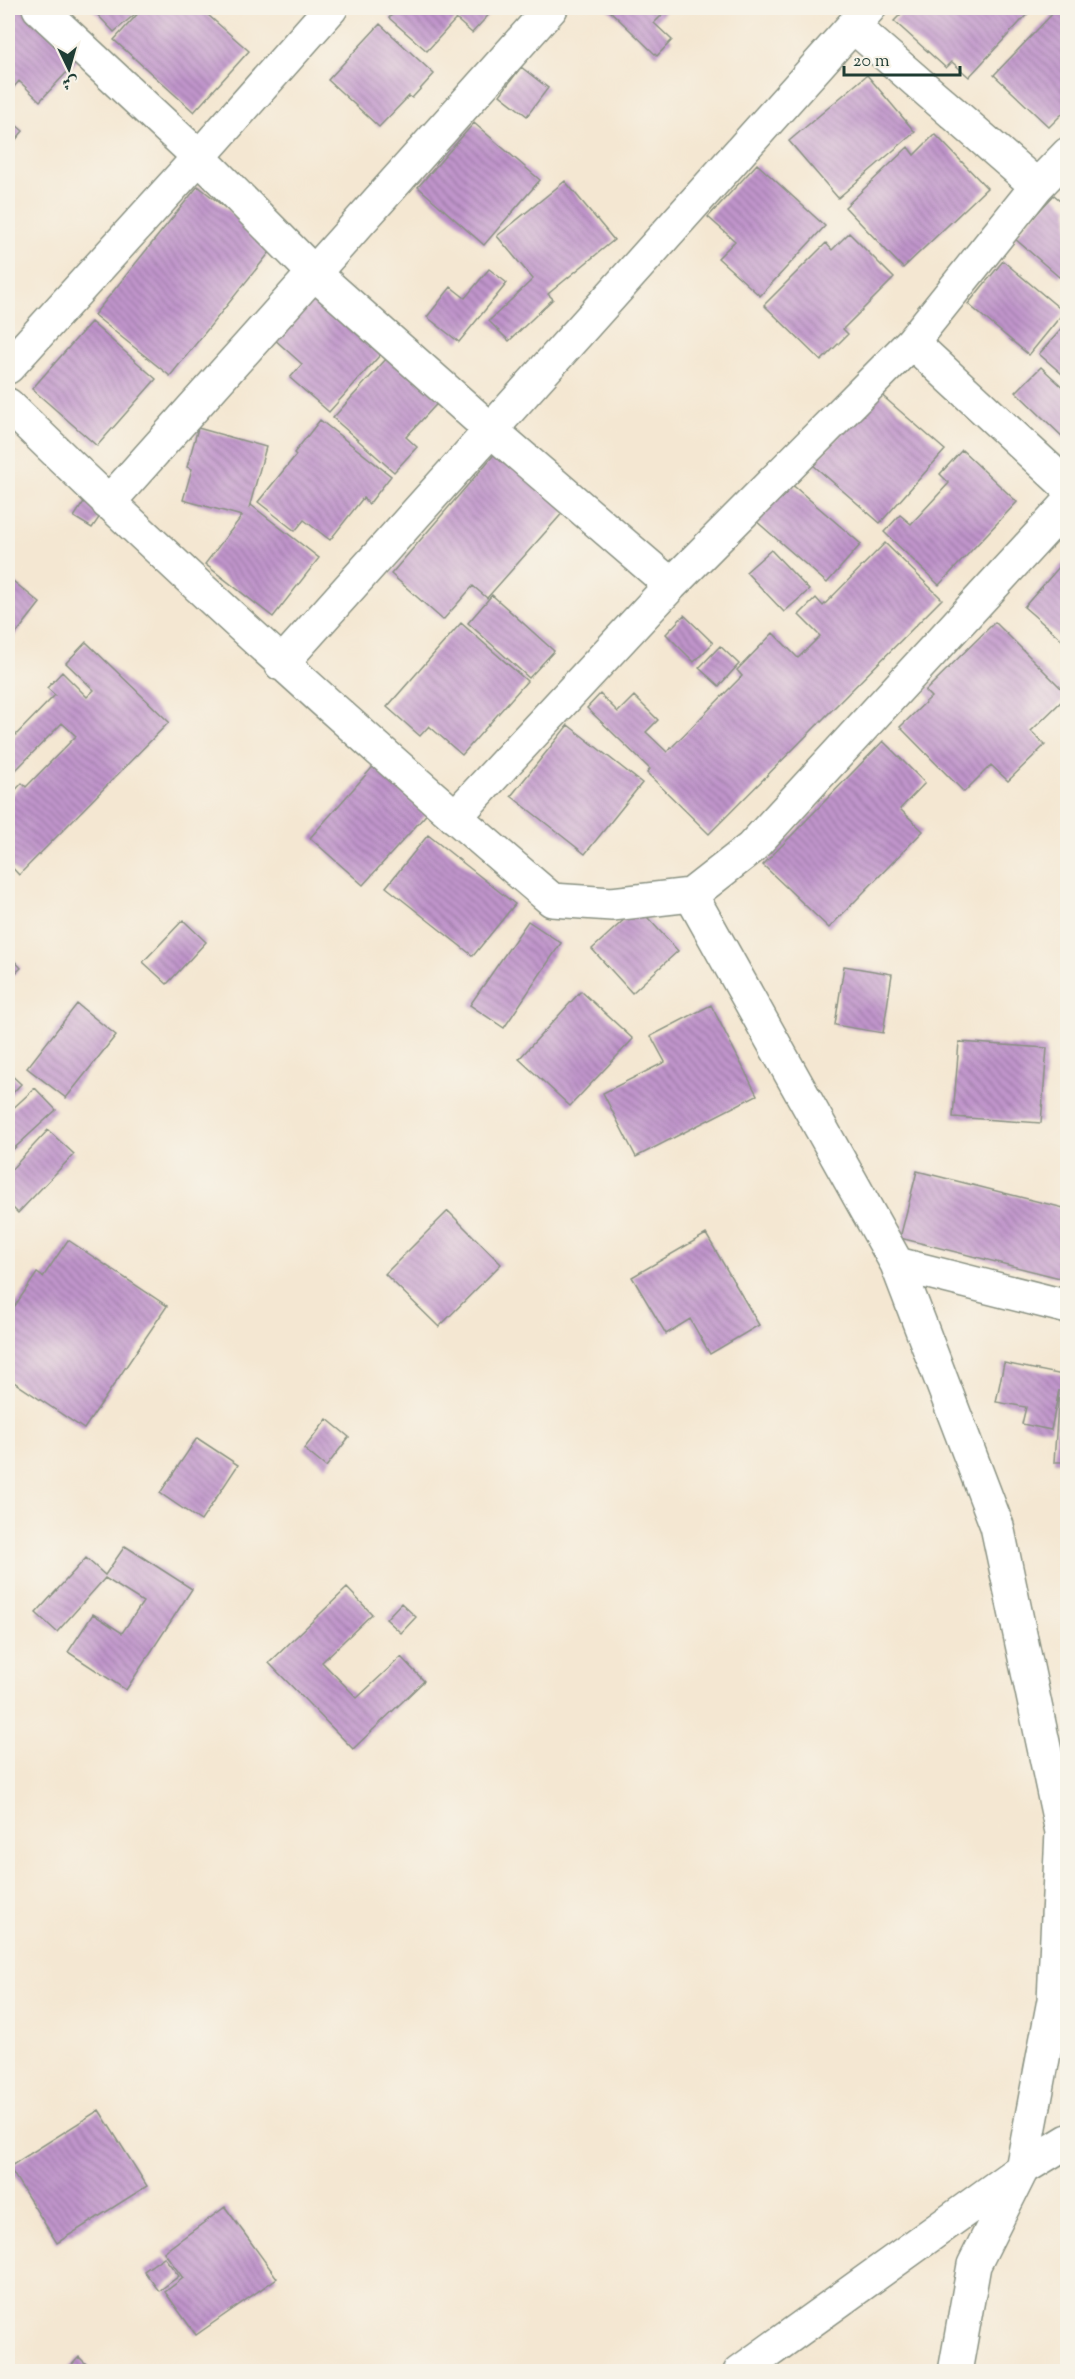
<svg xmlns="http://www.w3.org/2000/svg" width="1075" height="2379" font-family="'Sorts Mill Goudy',Amiri,serif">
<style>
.building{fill:url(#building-back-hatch)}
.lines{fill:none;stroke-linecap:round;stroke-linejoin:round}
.street-casing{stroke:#8a9283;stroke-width:36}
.street{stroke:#fff;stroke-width:33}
</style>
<defs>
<pattern id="building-back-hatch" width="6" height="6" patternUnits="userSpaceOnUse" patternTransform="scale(1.5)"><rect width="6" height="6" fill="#c094cb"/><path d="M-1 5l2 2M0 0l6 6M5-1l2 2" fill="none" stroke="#9b7aa6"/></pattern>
</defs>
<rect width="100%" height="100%" fill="#f7f3e8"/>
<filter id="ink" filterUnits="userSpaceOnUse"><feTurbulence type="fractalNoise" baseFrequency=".0167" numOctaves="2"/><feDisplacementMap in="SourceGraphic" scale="12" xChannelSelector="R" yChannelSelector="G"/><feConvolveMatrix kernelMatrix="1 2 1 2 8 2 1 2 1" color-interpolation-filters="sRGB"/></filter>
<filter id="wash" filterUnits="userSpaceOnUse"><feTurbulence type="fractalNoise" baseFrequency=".008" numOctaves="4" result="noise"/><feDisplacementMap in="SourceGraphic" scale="24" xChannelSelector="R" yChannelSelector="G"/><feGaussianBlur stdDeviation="1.35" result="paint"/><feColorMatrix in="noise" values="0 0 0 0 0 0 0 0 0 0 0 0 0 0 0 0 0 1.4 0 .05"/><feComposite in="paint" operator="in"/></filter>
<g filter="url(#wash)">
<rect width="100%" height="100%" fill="#f4e7d2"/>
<g id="blocks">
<!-- building -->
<path class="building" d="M8,8H28L81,57L40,101L19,81L8,94Z
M91,8H142L114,32Z
M143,8H200L249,51L194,112L114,40Z
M398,8H495L472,33L456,19L427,51L389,18Z
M607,8H669L654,23L672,40L657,56Z
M907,8H1033L969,77L952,62L946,68L894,21Z
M1058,8H1068V108L1049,127L994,75Z
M380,24L434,74L412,98L409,96L379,127L328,80Z
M521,67L548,88L527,116L500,95Z
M867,75L915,132L838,198L789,141Z
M8,118L23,131L8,149Z
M474,123L540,180L484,245L418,187Z
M935,134L987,188L903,268L845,207L908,147L914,155Z
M757,164L825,226L760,296L718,258L735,241L708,217Z
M565,181L614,240L548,294L553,299L509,341L489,321L533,279L497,236Z
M198,186L274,247L170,376L94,315Z
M1054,195L1068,207V268L1059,277L1014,238Z
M849,233L894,278L843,329L848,334L821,361L764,305L826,243L832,250Z
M1003,261L1064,312L1029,355L968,304Z
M489,269L507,283L459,342L427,317L451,287L465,298Z
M323,284L390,344L329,412L290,378L302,364L273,338Z
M91,322L156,379L97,446L32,389Z
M1068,322V379L1039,354Z
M396,348L446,394L406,437L417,447L394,472L333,418Z
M1041,367L1068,392V442L1016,392Z
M878,392L945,450L880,523L813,465Z
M320,420L391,476L369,504L363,498L330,540L304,520L295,531L258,502L296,455L294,453Z
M198,428L266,447L249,508L251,505L319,558L273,617L205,564L242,516L183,500L192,469L187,467Z
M498,450L566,509L487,598L473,586L443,620L391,574Z
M962,450L1017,502L939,585L884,532L900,515L911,524L949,483L940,474Z
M789,482L861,544L827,583L755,520Z
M87,497L105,509L92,528L74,517Z
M885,543L942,599L709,834L647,773L650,769L587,708L600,694L618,712L634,696L658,720L646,732L667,752L742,676L737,670L773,633L798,658L820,636L799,615L816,598L823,606Z
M771,550L809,590L784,612L746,572Z
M1068,557V645L1024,607Z
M8,577L40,603L8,644Z
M492,595L554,651L529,678L468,623Z
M684,615L713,643L694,662L666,634Z
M995,622L1068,695L1031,731L1045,745L1008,781L991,765L964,792L900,727L931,697L925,691Z
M461,623L527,681L462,755L429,726L420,736L387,707Z
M86,642L169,722L19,875L8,863V798L22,783L26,787L76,736L62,723L13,773L8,767V743L55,695L47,688L62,672L87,697L94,690L66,663Z
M720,646L739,664L719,686L699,668Z
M568,725L642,783L585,854L511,796Z
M883,741L925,783L900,809L923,831L829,928L763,865Z
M378,761L432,808L363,885L310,838Z
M428,835L515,904L473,956L386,887Z
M638,907L678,951L632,993L592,949Z
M183,920L206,942L167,984L143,962Z
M528,921L561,943L504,1028L470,1005Z
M8,954L21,968L8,980Z
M844,966L892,974L883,1033L835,1025Z
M581,991L633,1039L570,1106L519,1059Z
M77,1004L116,1035L66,1098L27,1068Z
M711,1005L757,1095L636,1157L603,1093L665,1062L651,1036Z
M959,1042L1047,1048L1041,1123L953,1117Z
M8,1072L21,1084L8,1098Z
M35,1088L56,1110L8,1154V1113Z
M48,1130L74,1154L18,1213L8,1203V1173Z
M917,1171L1068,1209V1280L900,1238Z
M448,1211L501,1264L439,1327L385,1274Z
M706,1234L759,1325L710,1354L690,1319L666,1334L632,1277Z
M68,1240L167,1306L84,1429L8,1378V1316L37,1273L43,1277Z
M1004,1363L1068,1376V1462H1054L1059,1390L1051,1430L1022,1424L1026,1407L996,1402Z
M327,1419L349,1437L326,1467L304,1449Z
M197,1438L238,1465L201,1521L160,1493Z
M125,1546L192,1589L126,1690L68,1652L93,1614L122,1633L143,1602L105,1578L57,1632L36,1613L86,1558L105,1575Z
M347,1588L372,1614L322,1662L357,1698L401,1657L424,1681L353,1749L269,1663Z
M401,1603L416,1617L401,1633L386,1619Z
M99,2110L147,2186L57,2243L9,2167Z
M225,2207L277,2278L196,2335L165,2292L183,2278L164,2252Z
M164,2257L179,2276L159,2291L144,2271Z
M79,2357L94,2372H65Z"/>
</g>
</g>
<g filter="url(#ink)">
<use href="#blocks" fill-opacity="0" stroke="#8a9283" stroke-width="1.5"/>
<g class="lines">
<!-- street casing -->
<g class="street-casing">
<path id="street" d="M39,8L199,157L314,273L491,430L671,585
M853,26L1037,186
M912,342L1068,487
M8,367L199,157L331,8
M8,405C184,577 365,741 552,900L612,904L691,895L751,848L1068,504
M108,503L551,8
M281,664L869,8
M455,817L671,585L912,342L1037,186L1068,154
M691,895L897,1264L1068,1307
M897,1264L997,1526L1062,1832L1054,2000L1022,2169L974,2265L955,2372
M740,2372L1022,2169L1068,2141"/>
</g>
<!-- street -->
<use href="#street" class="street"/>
</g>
</g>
<!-- margin -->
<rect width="1075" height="2379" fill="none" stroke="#f7f3e8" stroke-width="30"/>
<!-- north arrow -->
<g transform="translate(69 69) rotate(175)" stroke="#f7f3e8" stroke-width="4.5" paint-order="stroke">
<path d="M0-4.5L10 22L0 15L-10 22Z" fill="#1f3d34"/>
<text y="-9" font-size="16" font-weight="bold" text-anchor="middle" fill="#1f3d34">ش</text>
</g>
<!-- scale -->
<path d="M844 66v9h116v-9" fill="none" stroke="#1f3d34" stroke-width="3"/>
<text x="853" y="66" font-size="18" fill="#1f3d34" stroke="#f7f3e8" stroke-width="4.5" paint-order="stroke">20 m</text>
</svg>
